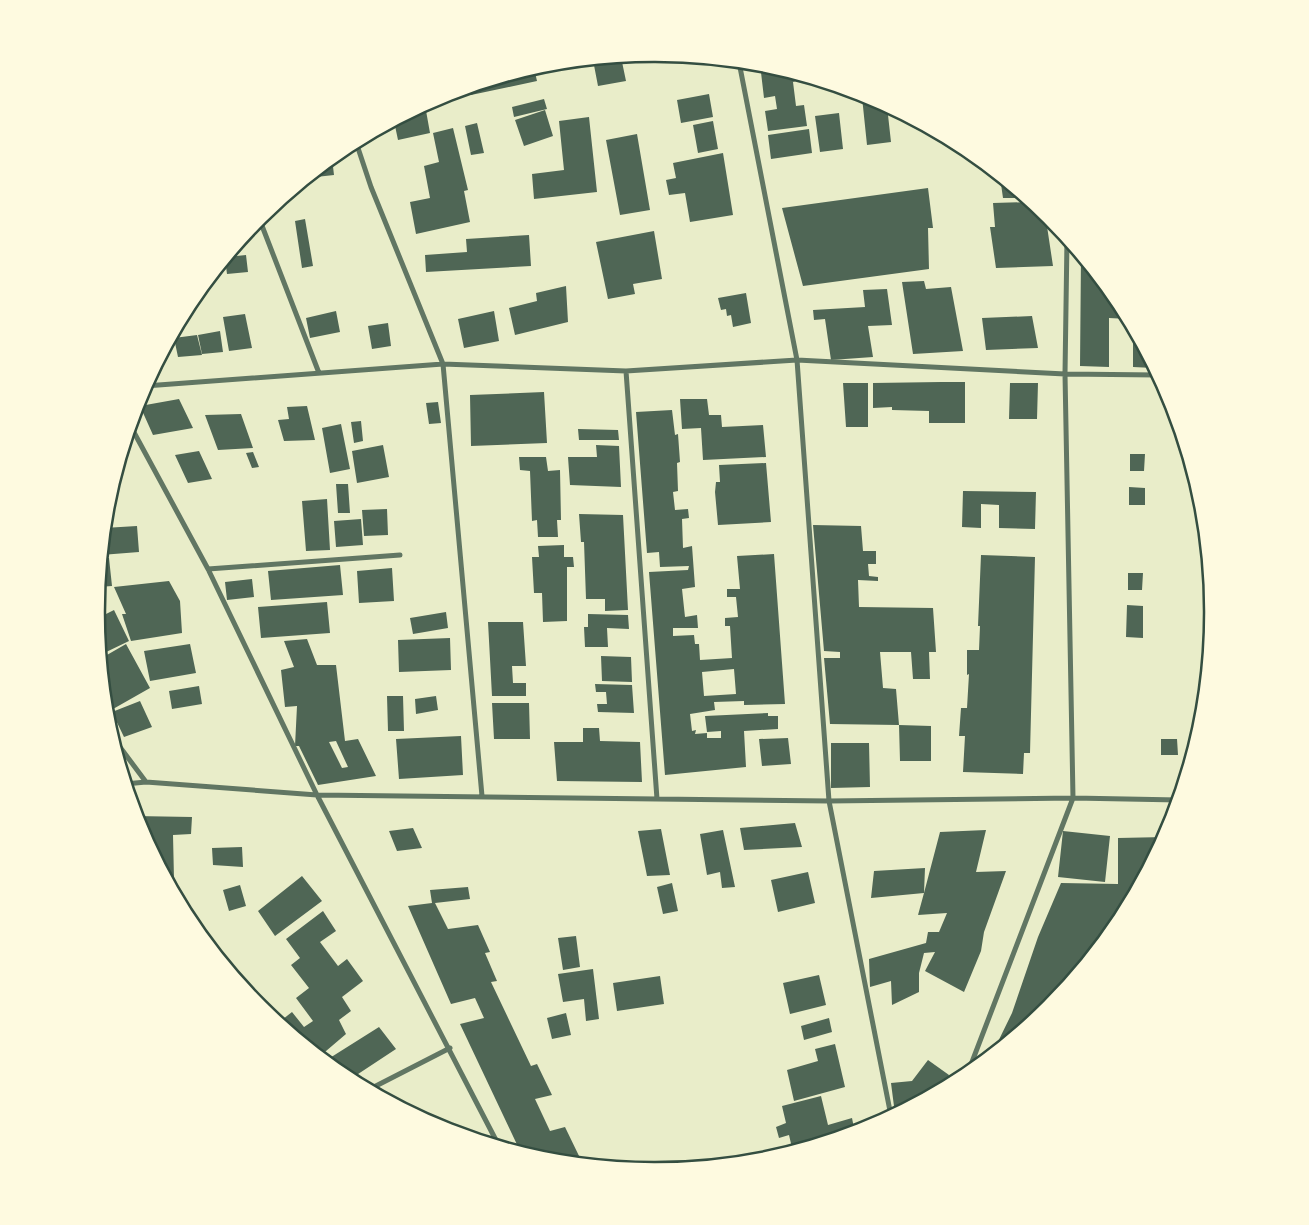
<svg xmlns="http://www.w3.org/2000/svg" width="1309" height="1225" font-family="Signika,sans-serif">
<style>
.building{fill:#4f6655;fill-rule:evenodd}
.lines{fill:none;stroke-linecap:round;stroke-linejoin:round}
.minor{stroke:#617663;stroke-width:5}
.rim{fill:none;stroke:#344e41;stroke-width:2.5}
</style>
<rect width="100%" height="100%" fill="#e9edc9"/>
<!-- building -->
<path class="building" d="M648,54H655L663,55L649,58Z
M673,56L698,58L675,63Z
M621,57L626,81L598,86L593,60Z
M760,64L798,75L799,80L793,82L796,106L804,105L807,126L768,131L765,111L777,109L775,96L764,98Z
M534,68L537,81L471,95L470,87Z
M709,94L713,117L681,123L677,100Z
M867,96L887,106L891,142L867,145L862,97Z
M544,99L547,109L514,117L512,107Z
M425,105L430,133L398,140L394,121Z
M545,110L553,136L524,146L515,120Z
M839,113L843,149L820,152L815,116Z
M589,117L597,192L534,199L532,174L564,170L559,121Z
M713,121L718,149L698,153L693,125Z
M477,123L484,153L471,155L465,126Z
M453,128L468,190L464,191L470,222L416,234L410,202L430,198L424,166L439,162L433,133Z
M809,129L812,153L771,159L768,135Z
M637,134L650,210L620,215L606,140Z
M723,153L733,215L690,222L685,193L669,195L666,180L676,178L673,163Z
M332,158L334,175L307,178L319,168Z
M1000,177L1019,192L1025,198H1003Z
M928,188L933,228H928L929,269L803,286L782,208Z
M1031,202L1045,213L1053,266L996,268L990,227H995L993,203Z
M305,219L313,266L302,268L295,221Z
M654,231L662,279L633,284L635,294L608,299L596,242Z
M529,235L531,266L426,272L425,255L467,252L466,239Z
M243,238L244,247L235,248Z
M246,255L248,272L227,274L225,259L227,257Z
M1081,256L1119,302L1128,319L1109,318V367L1080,366Z
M924,281L926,289L951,287L963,351L913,354L902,282Z
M566,286L568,322L515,335L509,308L537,301L536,293Z
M887,289L892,325L868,326L873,357L831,360L825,319L814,320L813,310L865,307L863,290Z
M746,293L751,323L733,327L731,315L727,316L726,309L721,310L718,298Z
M336,311L340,332L310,338L306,318Z
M494,311L499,341L464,348L458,319Z
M245,314L252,348L229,351L223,317Z
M1032,316L1038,348L986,350L982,318Z
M388,323L391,346L372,349L368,326Z
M1133,328L1144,349L1154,368L1133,367Z
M220,331L223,352L202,354L198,335Z
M197,335L202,355L178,357L174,338Z
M941,382H965V423H929V411L892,410V407L873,408V383Z
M843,383H868V427H846Z
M1010,383H1038L1037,419H1009Z
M544,392L547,443L471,446L470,395Z
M179,399L193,428L153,435L140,406Z
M680,399H707L709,415H721L722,427L763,425L766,457L703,460L701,428L682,429Z
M438,402L441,423L429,424L426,403Z
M307,406L315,440L284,441L278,420L289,419L287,407Z
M672,410L675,435L678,434L680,462L677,463L678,491L673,492L675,510L688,509L689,518L682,519L683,548L692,546L695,587L682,589L685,617L697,615L698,628H673V636L694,635L695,644H699L700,660L732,658L730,626H725V618L738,617L736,597H727V589H740L737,556L774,554L785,704L744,705V701L714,702L715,710L690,714L692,731L696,730L695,734L707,733V738H721V731L707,732L705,716L768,713V716H778V729L744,731L746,767L665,775L649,572L688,570L689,566L660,567L659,552L647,553L636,412ZM734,669L736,694L704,696L702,672Z
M241,414L253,448L218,450L205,415Z
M361,421L363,441L354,443L351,422Z
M341,424L350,469L330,473L322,428Z
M578,429L618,430L619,440H579Z
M383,445L389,477L357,483L352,451Z
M596,445L619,446L621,487L570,485L568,457H597Z
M199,451L212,479L188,483L175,455Z
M253,452L259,467L252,468L246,453Z
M1130,454H1145L1144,471H1130Z
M519,457H546L548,471L560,470L561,520H557L558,537H538L537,520L532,521L530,471L520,470Z
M766,463L771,522L718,525L715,492L716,482H720L719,465Z
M336,484H348L350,513H338Z
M1129,487L1145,488V505H1129Z
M963,491L1036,492L1035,529L999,528V505L981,504V528L962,527Z
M327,499L330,550L306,551L302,501Z
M387,509L388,535L364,536L362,510Z
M579,514L623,515L628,610L605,611V599H586L584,542H581Z
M361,519L363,545L336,547L334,521Z
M813,525L861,526L863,551H876V564H868L869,576L878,577V581L858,580L859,607L933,608L936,652H929L930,679H913L911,652H880L883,688L896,689L899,725L830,724L824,658H840V652L824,651Z
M137,526L139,552L101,555L104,528Z
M564,545V557H573L574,567H567V621L543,622L542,593H534L532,557H539L538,546Z
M981,555L1035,557L1030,753H1024L1023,774L963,772L965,736H959L961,708H967L969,674L967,675V650H979L980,626H978Z
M101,558H109L112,586L98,587Z
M340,565L343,595L271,600L268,571Z
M392,568L394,601L359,603L357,571Z
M1128,573H1143L1142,590H1128Z
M252,579L254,597L227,600L225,582Z
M169,581L180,601L182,633L131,641L122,614H126L114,587Z
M327,602L330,633L261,638L258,607Z
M1127,605L1143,606V638L1126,637Z
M114,610L129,641L100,655L96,619Z
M446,612L448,628L413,634L410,618Z
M588,614L628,615L629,629L607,628L608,647H585L584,627H588Z
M488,622H523L526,666H512L513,683H526V696H492Z
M450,638L451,670L399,672L398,640Z
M307,639L317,665H336L345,741L358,739L376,776L318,785L299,746H295L297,706L285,707L281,670L294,667L284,641ZM336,741L348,767L342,768L329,742Z
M126,644L150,688L106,713L100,659Z
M190,644L196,673L150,681L144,651Z
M601,656L631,657L632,682L602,681Z
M595,684L632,685L634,713L598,712L597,704H607L606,692H596Z
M199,686L202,704L172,709L169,691Z
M387,696H403L404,731H388Z
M436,696L438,710L416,714L415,699Z
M140,701L152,727L124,737L112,712Z
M492,703H529L530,739H494Z
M899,725L931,726V761H900Z
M583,728H599L600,741L640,742L642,782L557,781L554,742H583Z
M461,736L463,775L399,779L396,739Z
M788,738L791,764L762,766L759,739Z
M1161,739H1177L1178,755H1161Z
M831,743H869L870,787L831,788Z
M135,816L192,817L191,834L173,835L174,879H166L138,826Z
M795,823L802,847L744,850L740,828Z
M413,828L422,848L397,851L389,831Z
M661,829L670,875L647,876L638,831Z
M723,830L735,887L722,888L720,872L707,875L700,834Z
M986,830L976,872L1006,871L984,932L981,951L964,992L925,971L935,952L924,953L919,973V992L892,1005L891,981L870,987L869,959L926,943L928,932H939L947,913L918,915L924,893L871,898L874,871L925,868L924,893L940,832Z
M1063,831L1110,836L1105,882L1058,877Z
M1165,837L1119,923L1049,1008L991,1056L1012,1013L1038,937L1061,883L1118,884V838Z
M242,847L243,867L213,865L212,848Z
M808,872L815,903L778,912L771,880Z
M302,876L322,901L275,936L258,911Z
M672,883L678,911L663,914L657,887Z
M240,885L246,906L229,911L223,890Z
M468,887L470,899L435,903L448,929L478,925L490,952L485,953L497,981L491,982L531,1066L537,1064L552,1095L535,1099L550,1131L565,1127L580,1158H576L579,1164L545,1160L521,1153L460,1024L484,1018L475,998L451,1004L408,906L432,903L430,890Z
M323,911L336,931L320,942L338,966L347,959L363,981L342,997L351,1011L339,1020L346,1034L319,1057L278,1023L292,1012L304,1027L313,1021L296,998L309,988L291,965L300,958L286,939Z
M576,936L580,967L563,970L558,938Z
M593,969L599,1019L586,1021L584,999L563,1002L558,974Z
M819,975L826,1005L790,1014L783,983Z
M660,976L664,1004L617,1011L613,983Z
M256,996L271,1016V1017L253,999Z
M566,1013L571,1035L552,1039L547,1018Z
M829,1018L832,1032L804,1040L801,1026Z
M379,1027L396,1049L349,1080L325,1061Z
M835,1044L845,1087L794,1101L787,1070L818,1061L815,1049Z
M928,1060L949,1075L944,1088L895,1114L891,1083L912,1081Z
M821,1096L828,1125L852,1118L855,1133L793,1152L789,1135L779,1138L776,1127L786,1123L782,1106Z
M428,1114L433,1125L417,1116Z"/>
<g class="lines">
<!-- minor -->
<path class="minor" d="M739,62L797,360L829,801L891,1116
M356,142L371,187L443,364L482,796
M259,218L319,373
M626,371L657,799
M145,386L443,364L626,371L797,360L1065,374L1158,375
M130,425L208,569L317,795L499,1146
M208,569L400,555
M111,735L146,782
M125,784L146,782L317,795L829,801L1073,798L1179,800
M967,1075L1073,798L1065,374L1067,239
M368,1090L450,1048"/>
</g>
<!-- crop -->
<path d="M0 0H1309V1225H0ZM654 62H655A549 549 0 0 1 1204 611V613A549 549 0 0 1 655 1162H654A549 549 0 0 1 105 613V611A549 549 0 0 1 654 62Z" fill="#fefae0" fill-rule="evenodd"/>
<path class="rim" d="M654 62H655A549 549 0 0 1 1204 611V613A549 549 0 0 1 655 1162H654A549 549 0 0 1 105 613V611A549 549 0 0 1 654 62Z"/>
</svg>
